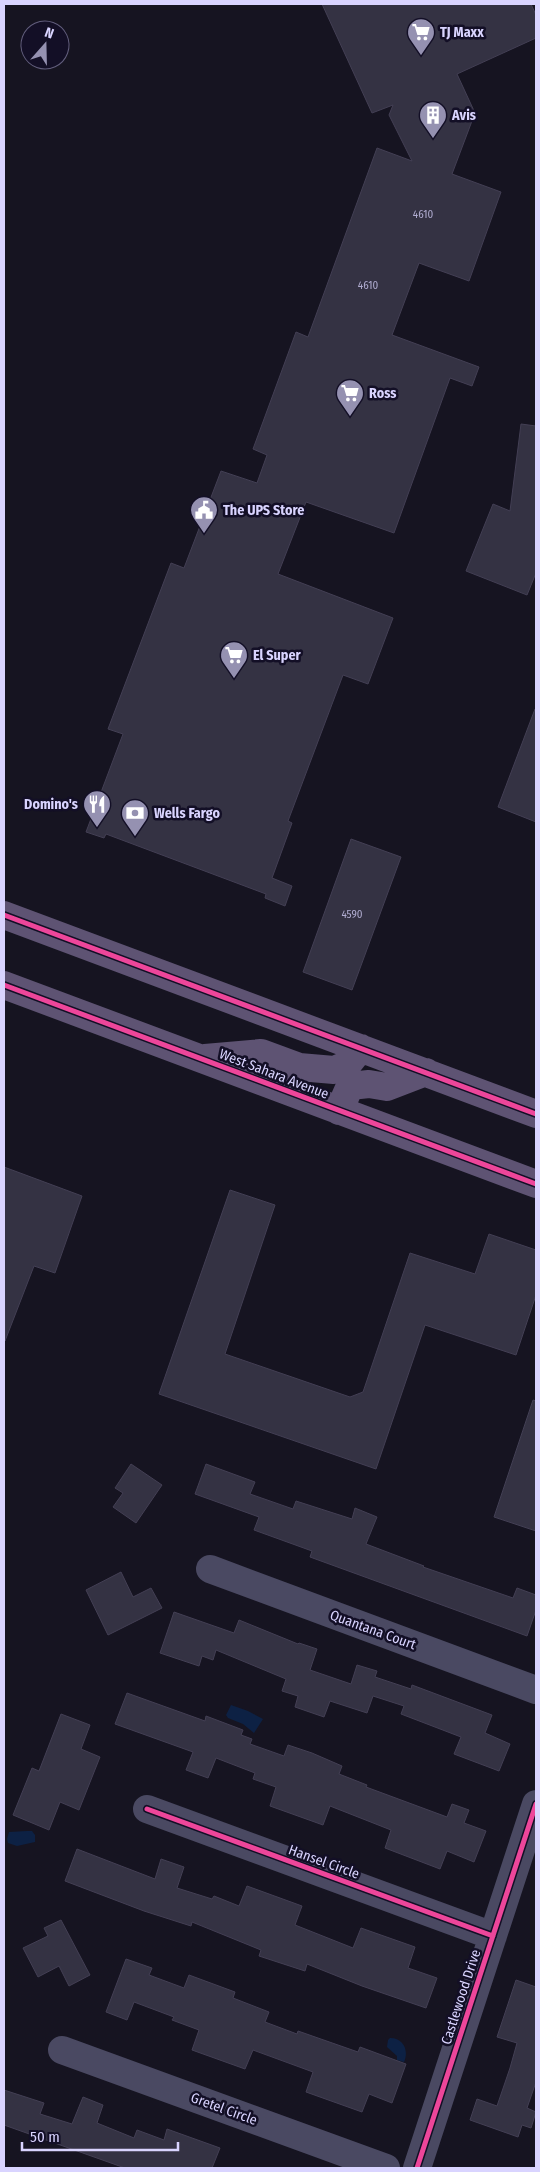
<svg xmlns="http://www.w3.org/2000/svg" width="540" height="2172" font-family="'Fira Sans Condensed',sans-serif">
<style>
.water{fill:#0d2144}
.building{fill:#343243;stroke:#433f54}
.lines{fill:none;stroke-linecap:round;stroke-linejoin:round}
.minor{stroke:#4a4962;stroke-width:28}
.major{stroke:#5e5373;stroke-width:28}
.cycleway-casing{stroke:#130f26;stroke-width:8}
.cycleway{stroke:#ed469a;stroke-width:5}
.labels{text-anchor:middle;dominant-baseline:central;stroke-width:5;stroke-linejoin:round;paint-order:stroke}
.number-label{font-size:11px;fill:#b0acd0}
.poi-label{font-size:14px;font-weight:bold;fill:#d9d4ff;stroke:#130f26;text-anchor:start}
.street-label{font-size:14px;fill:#d9d4ff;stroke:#130f26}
</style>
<rect width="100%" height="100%" fill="#161421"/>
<!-- water -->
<path class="water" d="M231,1705L248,1711L263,1719L254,1733L243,1724L228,1718L226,1715Z
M27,1831H32L35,1835V1842L17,1846L8,1843L7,1839L9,1832Z
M390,2038C404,2038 409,2051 404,2062L397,2060V2056L387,2047L388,2040Z"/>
<!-- building -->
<path class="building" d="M322,4H531L536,15V38L457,74L475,113L452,174L501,192L469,281L419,263L392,335L479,367L472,386L450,378L394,533L306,502L278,574L393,618L368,684L343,675L288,821L292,823L272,878L292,886L285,906L265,898L266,894L106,834L104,838L86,832L123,734L108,729L171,563L184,568L221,471L257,483L267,455L253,449L296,332L308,337L377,148L412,161L389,115L393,105L372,113Z
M521,424L536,426V573L527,595L466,571L493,504L510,511Z
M535,709H536V822L498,807Z
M351,839L401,857L352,990L303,972Z
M4,1167L82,1196L55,1273L34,1266L5,1341Z
M230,1190L275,1205L225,1354L350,1397L363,1392L410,1253L475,1274L489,1234L536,1250V1295L516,1355L425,1325L376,1469L159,1394Z
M533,1400L536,1401V1531L494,1517Z
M131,1464L162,1485L136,1523L113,1507L123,1493L115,1488Z
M206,1464L255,1482L250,1494L293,1509L296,1501L352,1519L355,1508L377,1517L366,1544L424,1566L423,1567L513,1598L517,1588L536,1595V1610L527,1636L310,1557L312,1551L254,1530L259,1517L195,1494Z
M121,1572L133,1597L151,1588L162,1608L108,1635L86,1590Z
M174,1612L234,1633L239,1620L298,1644L299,1643L317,1649L310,1670L351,1684L357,1665L377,1671L375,1677L411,1689L412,1685L492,1715L485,1733L510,1744L499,1771L454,1754L461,1737L401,1714L404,1706L373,1696L367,1713L330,1701L324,1717L295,1707L298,1696L282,1691L286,1679L216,1650L213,1660L202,1656L199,1666L160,1653Z
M127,1693L205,1721L206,1716L243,1730L241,1735L252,1739L250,1744L284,1756L288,1745L312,1753L342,1766L339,1774L367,1785L366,1787L447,1817L452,1804L469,1810L464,1823L486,1831L474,1862L447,1851L440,1869L385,1848L391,1830L330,1806L323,1825L270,1806L276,1787L253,1779L255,1773L216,1758L208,1778L186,1770L193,1752L115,1724Z
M61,1714L90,1725L81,1749L100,1757L79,1810L60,1802L49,1830L13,1815L32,1768L39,1771Z
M77,1849L155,1879L161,1859L184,1867L177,1888L212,1899L214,1896L239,1906L247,1886L302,1906L295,1925L353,1948L361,1928L415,1947L408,1968L437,1978L426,2008L362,1986L307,1964L305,1971L259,1956L261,1950L192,1922L191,1926L144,1911L65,1881Z
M61,1920L90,1975L69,1986L59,1966L38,1977L23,1948L48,1936L44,1928Z
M126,1959L152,1968L149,1975L184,1988L189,1975L235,1992L233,1998L269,2012L265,2022L297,2034L298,2031L358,2052L360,2047L406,2064L392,2103L369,2094L362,2112L306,2092L313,2072L253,2050L245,2069L192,2050L199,2030L172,2020L174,2017L134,2002L127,2020L106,2012Z
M516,1980L536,1987V2082L527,2108L536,2112L531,2128L522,2125L518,2137L470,2120L477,2099L497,2106L510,2068L517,2043L497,2037Z
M4,2090L44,2103L40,2114L72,2124L83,2097L103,2105L97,2123L134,2138L137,2130L164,2140L167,2129L220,2148L212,2168H125L4,2125Z"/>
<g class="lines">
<!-- minor -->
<path class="minor" d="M210,1569L536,1690
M147,1809L493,1936
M62,2050L386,2168
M417,2168L536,1804"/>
<!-- major -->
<path class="major" d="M4,915L536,1114
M4,985L536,1184
M205,1058L261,1053L299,1067L334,1070L348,1064L361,1048
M339,1111L350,1086L369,1084L387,1087L426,1072"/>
<!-- cycleway casing -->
<g class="cycleway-casing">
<path id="cycleway" d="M4,915L536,1114
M4,985L536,1184
M147,1809L493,1936
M417,2168L536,1804"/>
</g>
<!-- cycleway -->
<use href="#cycleway" class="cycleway"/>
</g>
<!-- icons -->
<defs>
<g id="supermarket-pin" transform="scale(1.4375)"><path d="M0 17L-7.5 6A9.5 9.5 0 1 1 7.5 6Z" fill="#9591b1" stroke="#130f26"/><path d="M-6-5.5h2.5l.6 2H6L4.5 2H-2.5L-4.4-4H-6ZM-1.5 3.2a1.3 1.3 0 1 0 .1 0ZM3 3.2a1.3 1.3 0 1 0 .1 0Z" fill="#fff"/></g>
<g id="building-pin" transform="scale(1.4375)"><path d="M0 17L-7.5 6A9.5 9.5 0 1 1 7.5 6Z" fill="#9591b1" stroke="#130f26"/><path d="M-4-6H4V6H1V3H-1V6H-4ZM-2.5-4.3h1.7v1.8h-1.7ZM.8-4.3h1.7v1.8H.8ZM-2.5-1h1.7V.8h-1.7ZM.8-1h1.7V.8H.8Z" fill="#fff"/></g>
<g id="civic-pin" transform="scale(1.4375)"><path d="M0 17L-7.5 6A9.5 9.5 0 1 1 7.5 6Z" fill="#9591b1" stroke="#130f26"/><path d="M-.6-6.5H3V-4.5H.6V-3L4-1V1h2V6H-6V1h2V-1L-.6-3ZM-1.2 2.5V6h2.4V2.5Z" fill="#fff"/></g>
<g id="restaurant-pin" transform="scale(1.4375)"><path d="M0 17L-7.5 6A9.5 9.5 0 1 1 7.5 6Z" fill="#9591b1" stroke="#130f26"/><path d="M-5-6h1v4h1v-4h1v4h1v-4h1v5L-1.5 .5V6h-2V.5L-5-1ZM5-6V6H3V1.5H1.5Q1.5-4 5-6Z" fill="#fff"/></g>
<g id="bank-pin" transform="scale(1.4375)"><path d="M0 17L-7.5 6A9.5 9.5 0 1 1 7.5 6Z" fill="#9591b1" stroke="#130f26"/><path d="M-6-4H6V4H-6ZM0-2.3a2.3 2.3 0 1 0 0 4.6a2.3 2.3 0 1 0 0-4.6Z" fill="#fff"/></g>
</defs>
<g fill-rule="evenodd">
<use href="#supermarket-pin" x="421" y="32"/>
<use href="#building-pin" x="433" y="115"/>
<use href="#supermarket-pin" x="350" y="393"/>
<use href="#civic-pin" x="204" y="510"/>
<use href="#supermarket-pin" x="234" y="655"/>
<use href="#restaurant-pin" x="97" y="804"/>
<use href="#bank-pin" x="135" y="813"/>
</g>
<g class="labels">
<!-- number labels -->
<g class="number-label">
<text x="423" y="214">4610</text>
<text x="368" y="285">4610</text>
<text x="352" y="914">4590</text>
</g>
<!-- poi labels -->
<g class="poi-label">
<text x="440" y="32">TJ Maxx</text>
<text x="452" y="115">Avis</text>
<text x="369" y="393">Ross</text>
<text x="223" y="510">The UPS Store</text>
<text x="253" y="655">El Super</text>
<text x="78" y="804" text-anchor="end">Domino's</text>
<text x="154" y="813">Wells Fargo</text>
</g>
<!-- street labels -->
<g class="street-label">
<text transform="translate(274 1074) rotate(21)">West Sahara Avenue</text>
<text transform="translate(373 1630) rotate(20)">Quantana Court</text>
<text transform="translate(324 1862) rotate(20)">Hansel Circle</text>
<text transform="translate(461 1997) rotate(-72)">Castlewood Drive</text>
<text transform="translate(224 2109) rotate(20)">Gretel Circle</text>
</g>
</g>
<!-- border -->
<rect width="540" height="2172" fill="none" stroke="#d9d4ff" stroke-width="10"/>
<!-- north arrow -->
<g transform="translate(45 45) rotate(20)"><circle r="24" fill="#130f26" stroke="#625e7d"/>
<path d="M0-4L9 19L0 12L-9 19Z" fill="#9591b1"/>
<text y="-8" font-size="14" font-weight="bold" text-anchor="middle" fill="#d9d4ff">N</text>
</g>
<!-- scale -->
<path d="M22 2142v8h156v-8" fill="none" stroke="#d9d4ff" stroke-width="2.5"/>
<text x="30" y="2142" font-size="15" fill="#d9d4ff" stroke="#130f26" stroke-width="4" paint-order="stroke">50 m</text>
</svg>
